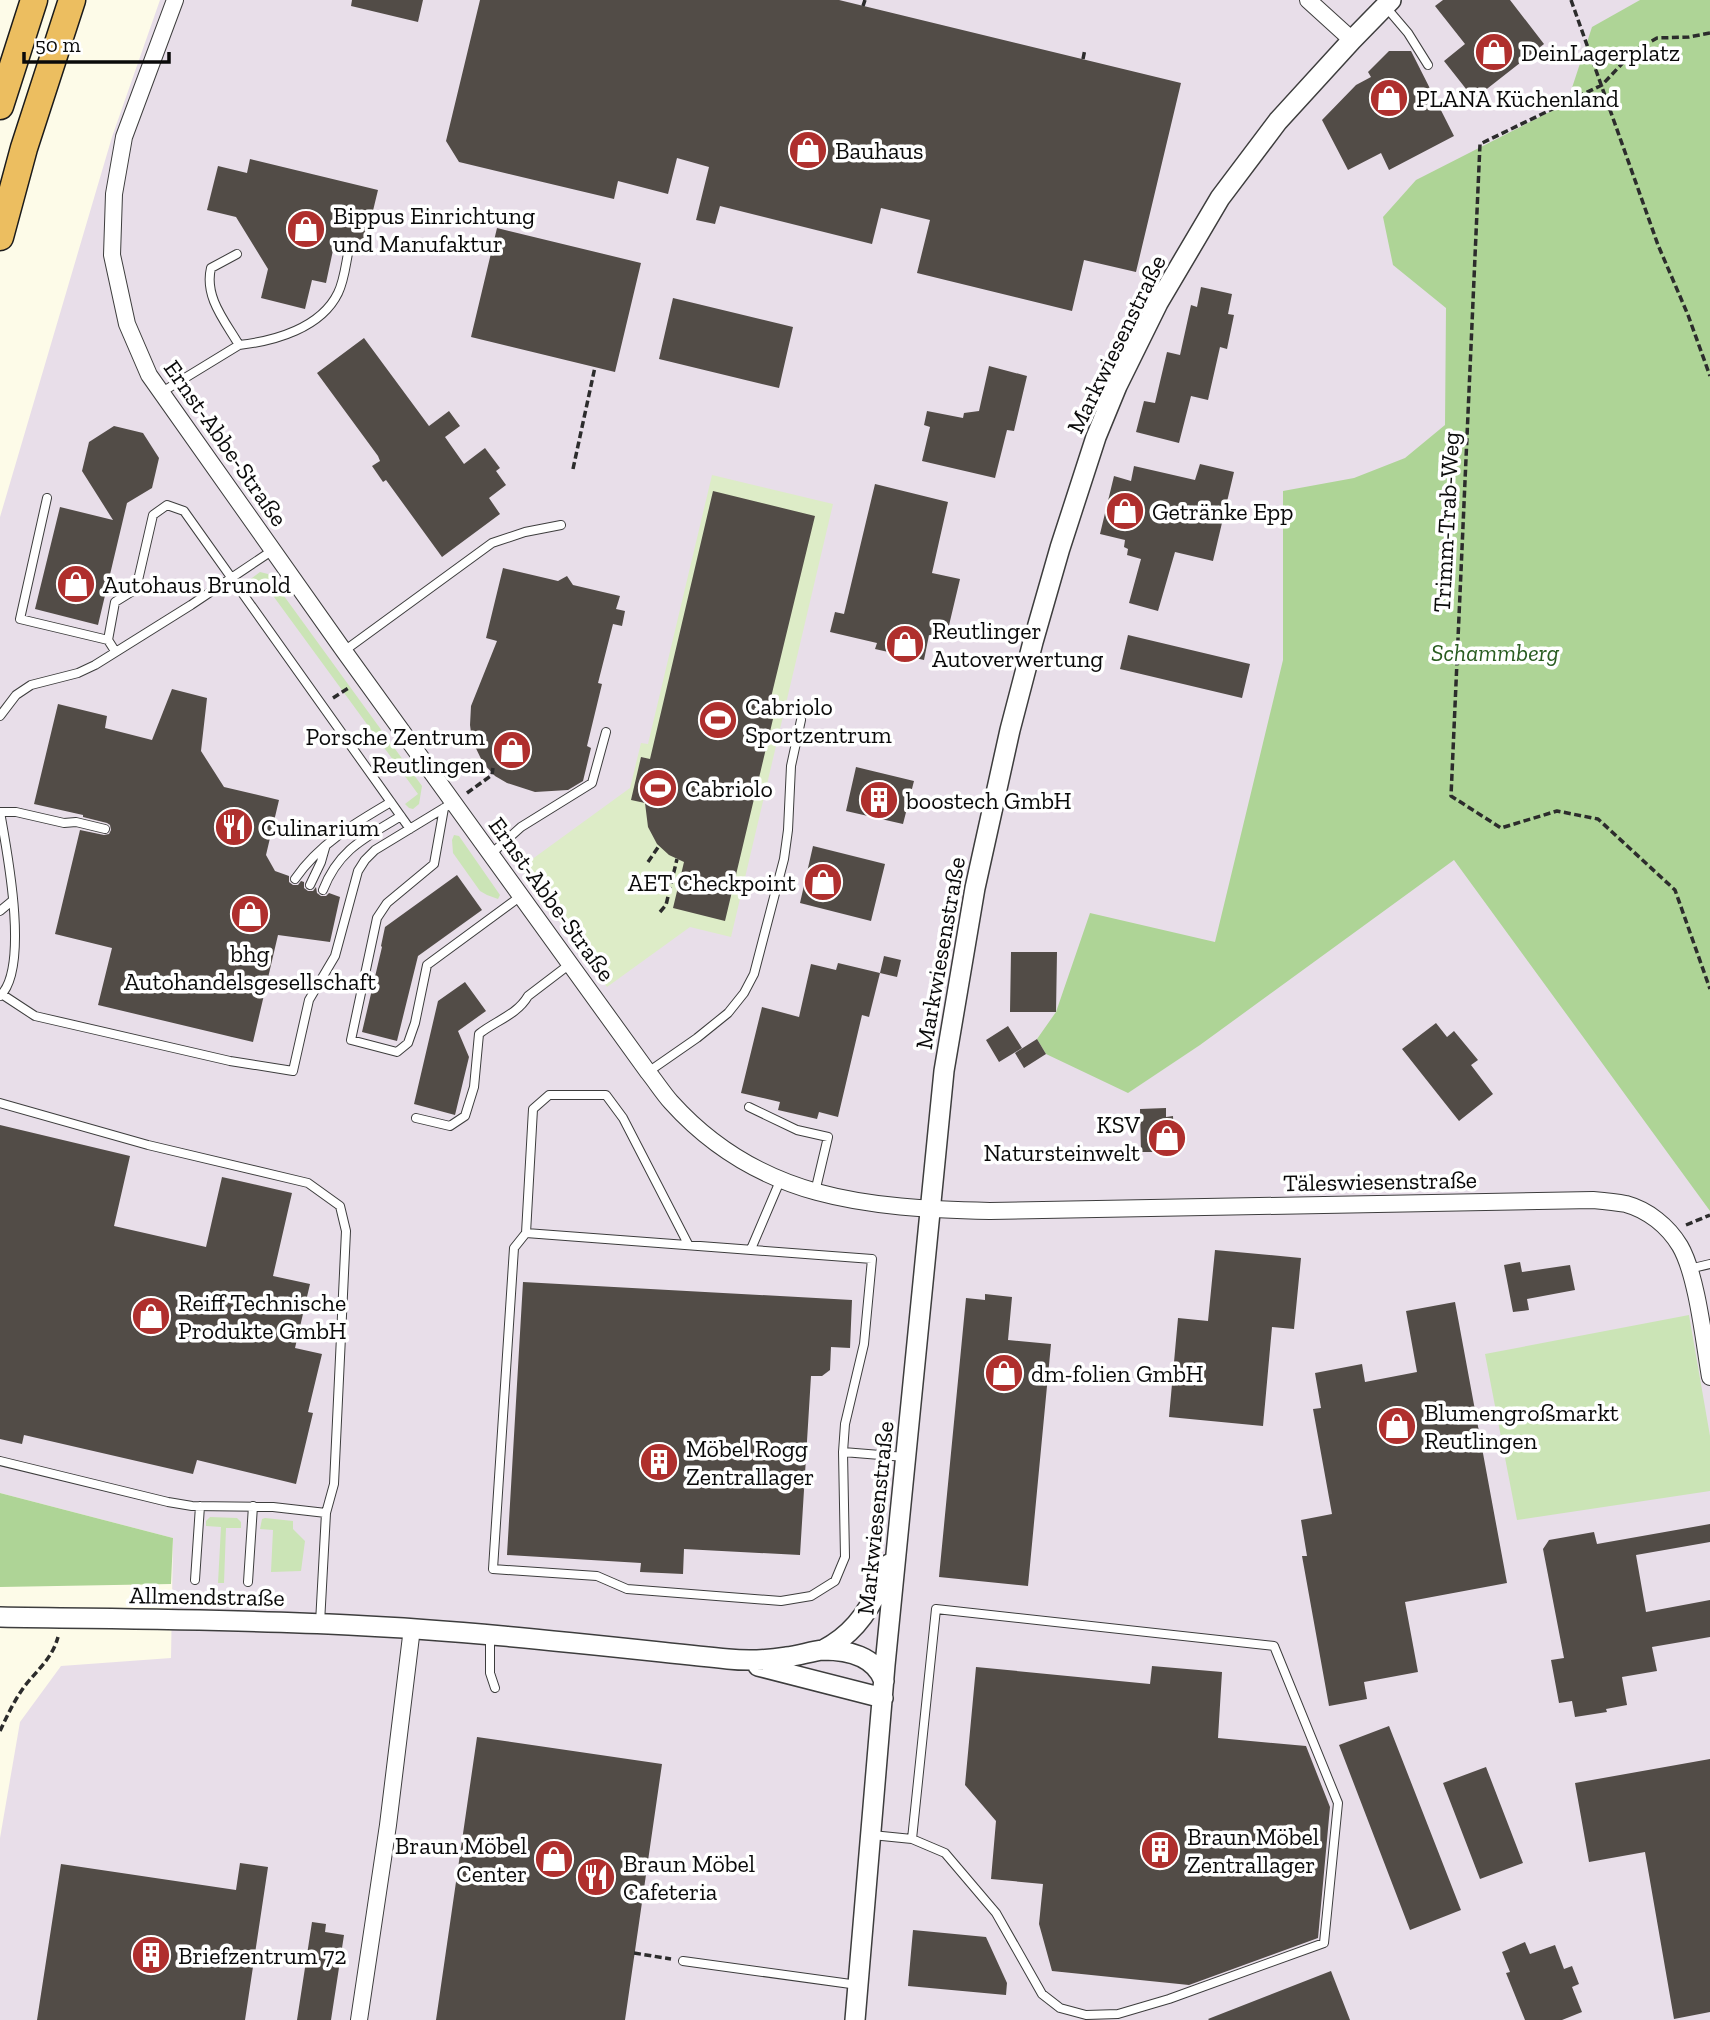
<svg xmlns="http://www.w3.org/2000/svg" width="1710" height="2020" font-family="'Zilla Slab',serif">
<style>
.industrial{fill:#e8dee9}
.green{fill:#cbe4b6}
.forest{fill:#aed496}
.pitch{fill:#ddecc7}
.building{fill:#524c47}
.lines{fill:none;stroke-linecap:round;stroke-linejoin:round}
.service-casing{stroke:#3d3d3d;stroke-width:10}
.minor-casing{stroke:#3d3d3d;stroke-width:18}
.tertiary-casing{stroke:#3d3d3d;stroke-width:22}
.trunk-casing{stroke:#1b1b1b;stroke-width:29}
.path{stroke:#2c2c2c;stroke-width:3.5;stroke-dasharray:7 3.5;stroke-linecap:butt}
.service{stroke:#fff;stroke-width:8}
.minor{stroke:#fff;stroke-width:16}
.tertiary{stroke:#fff;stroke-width:19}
.trunk{stroke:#ecbe60;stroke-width:26}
.labels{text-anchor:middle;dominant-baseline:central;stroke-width:7;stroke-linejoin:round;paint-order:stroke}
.poi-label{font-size:24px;fill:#0a0a0a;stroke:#fff;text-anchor:start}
.street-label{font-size:24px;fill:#0a0a0a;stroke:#fff}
.park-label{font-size:24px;font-style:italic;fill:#295c20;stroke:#fff}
</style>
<rect width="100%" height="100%" fill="#fdfbe8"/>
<!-- industrial -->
<path class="industrial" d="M160,0H1710V2020H0V1838L20,1722L61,1666L171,1658L173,1538L0,1493V517L112,137Z"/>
<!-- green -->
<path class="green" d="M260,572L268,574L422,786L419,804L413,809L409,808L405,804L418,794L263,582L251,590L248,585V581Z
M454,835L459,836L500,895L498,899L487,895L480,891L453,853L452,840Z
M1689,1315L1710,1436V1491L1517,1520L1485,1354Z
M210,1517L237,1518L241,1522V1528H226L224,1583H218L221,1527L206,1526V1521Z
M265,1518L293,1521V1529L305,1541L301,1571L271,1572L273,1530L260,1529L262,1519Z"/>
<!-- forest -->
<path class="forest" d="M1640,0H1710V1211L1454,860L1200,1045L1128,1093L1046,1054L1037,1039L1056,1012L1090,913L1215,942L1283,660V491L1354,478L1405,458L1445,425L1446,308L1393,265L1383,217L1416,180L1567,103L1592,27Z
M0,1493L173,1538L171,1584L0,1587Z"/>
<!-- pitch -->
<path class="pitch" d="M712,475L833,504L731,937L690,927L607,987L520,868L630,788L641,743L648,744Z"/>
<!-- building -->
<path class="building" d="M352,0H423L418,22L351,6Z
M480,0H839L1181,83L1136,272L1084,260L1072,311L917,273L930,220L881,208L872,244L720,206L715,224L696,220L709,167L677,158L668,194L618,181L614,199L459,162L446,141Z
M1443,0H1510L1544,44L1474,99L1444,61L1465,44L1435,6Z
M1389,51H1411L1454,136L1389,170L1381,153L1348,170L1322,120L1356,85L1371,77L1368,72Z
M250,159L378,190L364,248L356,246V241L352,238H347L344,243L335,241L326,283L312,280L305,309L261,298L268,269L236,217L207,210L218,166L247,173Z
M497,228L641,263L615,372L471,337Z
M1201,287L1232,294L1228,314L1234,315L1227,349L1220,347L1208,400L1191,396L1179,443L1136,432L1144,401L1155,403L1167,352L1180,355L1191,305L1197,307Z
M673,298L793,327L779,388L659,359Z
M364,338L429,426L449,411L460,426L445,437L464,464L485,448L500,468L496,471L506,485L489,498L500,514L442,557L386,480L383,482L372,466L380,461L378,456L317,373Z
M989,366L1027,376L1014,431L1007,430L995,478L922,461L930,427L924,425L927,411L963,418L964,413L979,411Z
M114,426L143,433L159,458L152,488L127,503L98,625L35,609L60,507L113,520L82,471L89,442Z
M1200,464L1234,472L1213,561L1175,552L1158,611L1129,603L1141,559L1127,555L1128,549L1124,547L1125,540L1100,534L1114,476L1131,481L1134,466L1195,480Z
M875,484L948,502L932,573L960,579L946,638L929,635L924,660L875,649L877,643L830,632L835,612L844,614Z
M713,491L815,516L766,718L773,719L725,921L673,908L684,862L669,855L657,844L648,827L645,803L631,800L641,757L650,759Z
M503,568L558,581L567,576L573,585L620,596L616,609L625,611L622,626L613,624L598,683L602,684L587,746L591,748L583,781L568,790L535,792L507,783L495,776L483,763L472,740L470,725L471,706L497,641L486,638Z
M1128,635L1250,664L1242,698L1120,669Z
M172,689L207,698L201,751L224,787L279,800L266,855L275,871L289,876V882L293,885H298L301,881L304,882V888L308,891H313L316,887L317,893L321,896H326L329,893L340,897L330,942L278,935L253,1042L98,1005L112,948L55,934L80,830L104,835L109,834L111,830L110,825L107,823L83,817V815L34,804L58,704L107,716L105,728L152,740Z
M856,767L914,781L903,824L846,811Z
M813,846L885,864L871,921L800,903Z
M457,875L482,910L418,956L397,1041L362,1032L382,947L381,946L385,927Z
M1011,952H1057L1056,1012H1010Z
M884,956L901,960L897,977L880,973L869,1017L862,1015L838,1117L819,1112L817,1119L778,1110L780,1102L741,1093L762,1007L799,1017L811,964L836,970L838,963L880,973Z
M465,982L486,1011L458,1031L469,1057L455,1115L414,1104L438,1001Z
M1436,1023L1447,1037L1454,1031L1478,1060L1471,1065L1493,1094L1459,1121L1402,1049Z
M1008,1026L1022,1048L999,1062L986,1040Z
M1037,1039L1046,1054L1024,1068L1015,1053Z
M1166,1108V1117L1173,1116L1174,1143H1167V1152H1141L1140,1109Z
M0,1125L130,1156L114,1226L206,1247L222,1177L292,1193L273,1276L310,1284L295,1348L322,1354L308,1412L313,1413L296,1484L197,1460L193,1474L24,1435L22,1444L0,1439Z
M1215,1250L1301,1258L1294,1329L1272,1327L1263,1426L1169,1417L1178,1318L1208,1321Z
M1520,1262L1522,1272L1570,1265L1575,1290L1527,1299L1529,1310L1513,1312L1504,1265Z
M523,1282L852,1300L850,1348L831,1347L830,1370L822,1376H811L800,1555L684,1549L683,1574L640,1572L641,1563L507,1555Z
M985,1294L1012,1297L1008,1340L1051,1344L1028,1586L939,1577L966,1298L985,1300Z
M1455,1302L1507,1583L1405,1602L1418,1672L1364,1682L1367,1699L1329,1706L1302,1556H1307L1301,1520L1332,1514L1313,1409L1321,1408L1315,1373L1362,1364L1365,1382L1417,1372L1406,1311Z
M1710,1524V1542L1636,1555L1646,1612L1710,1600V1637L1652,1647L1657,1671L1622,1677L1627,1705L1606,1709L1607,1712L1575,1717L1572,1701L1559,1703L1551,1660L1564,1658L1543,1549L1549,1540L1594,1532L1597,1544Z
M1152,1666L1222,1672L1218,1738L1306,1746L1330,1807L1318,1938L1189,1985L1052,1971L1039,1924L1043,1884L991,1879L996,1821L965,1785L976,1667L1150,1684Z
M1389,1726L1461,1910L1410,1930L1339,1745Z
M477,1737L662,1764L625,2020H436Z
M1710,1759V2012L1674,2019L1645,1852L1589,1862L1575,1783Z
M1486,1767L1523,1863L1480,1879L1443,1783Z
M240,1863L268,1867L245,2020H37L61,1864L236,1890Z
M312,1922L326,1924L325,1932L344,1935L331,2020H297Z
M913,1930L986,1937L1007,1983L1006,1995L908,1986Z
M1525,1942L1530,1954L1555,1945L1564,1969L1572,1966L1579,1984L1572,1987L1582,2012L1562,2020H1525L1506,1973L1510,1972L1502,1952Z
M1331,1971L1350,2020H1209L1208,2019Z"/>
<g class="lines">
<!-- service casing -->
<g class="service-casing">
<path id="service" d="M1385,6L1408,33L1428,65
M239,345C275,341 321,328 338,293C345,279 346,260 350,244
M162,392L239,345C225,321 204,297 211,268L237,254
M47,498L20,619L108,640
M115,651L108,640L115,602L136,589L153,515L167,505L184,511L410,829
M344,651L492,543L525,532L561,525
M0,716L16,695L31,685L78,673L95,665L191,605L273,550
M444,808L434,864L387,903L377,918L351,1040L397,1052L408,1043L415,1023L427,965L521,896
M0,812C7,851 30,968 0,996
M0,812H16L64,823L76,822L105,829
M491,854L521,827L592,783L606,732
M295,879C319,844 355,823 391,802
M310,885L321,862L325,848
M323,890C339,849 365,838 401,816
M0,911L12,901
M3,995L35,1016L230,1061L293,1071L309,1000L335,956L358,871L365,860L375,850L454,802
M648,1072L697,1038L728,1013L744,993L754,974L784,859L788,830L791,766L801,720
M0,1103L148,1145L308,1183L340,1206L346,1231L334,1484L326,1513L320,1623
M749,1107L797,1130L828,1137L815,1192
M416,1118L450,1126L465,1116L474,1087L479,1034C495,1021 517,1015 528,996L570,964
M526,1233L872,1259L864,1344L845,1424L843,1452L905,1457
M688,1244L623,1118L606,1095H549L533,1109L526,1233L514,1248L493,1569L597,1576L627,1589L781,1601L811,1596L835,1581L845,1557L843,1452
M751,1249L780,1181
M1689,1269L1710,1264
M0,1461L168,1502L192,1506L273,1507L326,1513
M195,1580L200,1506
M248,1582L253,1506
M490,1637V1673L495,1688
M872,1835L912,1839L945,1853L996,1913L1042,1994L1060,2008L1086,2015L1118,2014L1169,1999L1324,1943L1338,1803L1274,1646L936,1609L912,1839
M683,1961L858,1985"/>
</g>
<!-- minor casing -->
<g class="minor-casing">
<path id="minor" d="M175,0L124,137L114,194L112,255L127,324L149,375L344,651L648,1072C656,1082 663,1093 671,1102C759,1200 867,1208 990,1211L1593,1200C1604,1201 1615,1202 1626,1204C1648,1210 1668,1226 1680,1246C1697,1275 1704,1342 1710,1377
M1308,0L1352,40
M359,2020L388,1825L412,1628"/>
</g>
<!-- tertiary casing -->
<g class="tertiary-casing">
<path id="tertiary" d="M0,1617C116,1619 233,1619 349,1625C476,1631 602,1646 728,1659C747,1661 768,1660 786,1657C799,1656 811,1651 823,1650C847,1650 875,1656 884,1681
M823,1650C851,1636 868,1614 880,1585C883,1578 885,1571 889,1564
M758,1666L883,1698
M855,2020L885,1665L944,1071L975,888L1010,730L1033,642L1060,548L1096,437L1117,386L1158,303L1220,198L1278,121L1352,40L1391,0"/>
</g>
<!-- trunk casing -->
<g class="trunk-casing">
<path id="trunk" d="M0,106L34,0
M0,237L24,148L72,0"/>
</g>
<!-- path -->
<path class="path" d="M1571,0L1658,245L1688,315L1710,376
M863,6L865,0
M1710,33L1689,37L1657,38L1633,52L1602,85L1480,144L1451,796L1501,828L1557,811L1598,819L1675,890L1710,989
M1083,59L1085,49
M573,469L595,367
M333,698L350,687
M467,793L492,775L493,768
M648,862L659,846
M660,912L666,905L677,859
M1686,1225L1710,1215
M0,1731C7,1716 14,1701 24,1687C37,1670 52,1659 58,1637
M634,1953L671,1959"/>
<!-- service -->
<use href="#service" class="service"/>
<!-- minor -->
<use href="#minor" class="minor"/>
<!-- tertiary -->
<use href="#tertiary" class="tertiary"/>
<!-- trunk -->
<use href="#trunk" class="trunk"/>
</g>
<!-- icons -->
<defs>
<g id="shop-disc" transform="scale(2.0125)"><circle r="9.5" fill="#af2f2d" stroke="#fff"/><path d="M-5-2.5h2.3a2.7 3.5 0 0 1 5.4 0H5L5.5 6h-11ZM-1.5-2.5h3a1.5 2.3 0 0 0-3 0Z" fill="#fff"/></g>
<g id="stadium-disc" transform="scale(2.0125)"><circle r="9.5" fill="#af2f2d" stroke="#fff"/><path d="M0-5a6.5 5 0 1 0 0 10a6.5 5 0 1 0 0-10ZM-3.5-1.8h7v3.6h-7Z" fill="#fff"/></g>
<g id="building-disc" transform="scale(2.0125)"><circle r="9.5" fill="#af2f2d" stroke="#fff"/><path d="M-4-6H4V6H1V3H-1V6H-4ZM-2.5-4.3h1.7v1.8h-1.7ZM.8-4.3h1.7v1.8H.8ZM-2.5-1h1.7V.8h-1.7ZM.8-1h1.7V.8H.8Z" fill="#fff"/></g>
<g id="restaurant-disc" transform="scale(2.0125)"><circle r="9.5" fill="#af2f2d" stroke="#fff"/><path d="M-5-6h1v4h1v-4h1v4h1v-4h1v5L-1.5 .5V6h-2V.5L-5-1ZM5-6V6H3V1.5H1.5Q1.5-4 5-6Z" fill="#fff"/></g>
</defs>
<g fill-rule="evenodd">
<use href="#shop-disc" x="1494" y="52"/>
<use href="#shop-disc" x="1389" y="98"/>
<use href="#shop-disc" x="808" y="150"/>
<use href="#shop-disc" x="306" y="229"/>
<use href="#shop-disc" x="1125" y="511"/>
<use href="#shop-disc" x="76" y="584"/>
<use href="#shop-disc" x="905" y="644"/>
<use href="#stadium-disc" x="718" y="720"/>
<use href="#shop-disc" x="512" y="750"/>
<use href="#stadium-disc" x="658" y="788"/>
<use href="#building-disc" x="879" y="800"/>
<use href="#restaurant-disc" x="234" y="827"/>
<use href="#shop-disc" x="823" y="882"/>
<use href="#shop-disc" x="250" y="914"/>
<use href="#shop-disc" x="1167" y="1138"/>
<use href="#shop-disc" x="151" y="1316"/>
<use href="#shop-disc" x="1004" y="1373"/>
<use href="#shop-disc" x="1397" y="1426"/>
<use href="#building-disc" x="659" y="1462"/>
<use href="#building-disc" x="1160" y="1850"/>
<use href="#shop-disc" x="554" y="1859"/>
<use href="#restaurant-disc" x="596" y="1877"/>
<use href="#building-disc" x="151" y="1955"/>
</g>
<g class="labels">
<!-- poi labels -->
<g class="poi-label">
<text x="1521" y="52">DeinLagerplatz</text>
<text x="1416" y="98">PLANA Küchenland</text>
<text x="835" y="150">Bauhaus</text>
<text x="333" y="215">Bippus Einrichtung<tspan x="333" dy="28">und Manufaktur</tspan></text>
<text x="1152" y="511">Getränke Epp</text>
<text x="103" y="584">Autohaus Brunold</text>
<text x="932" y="630">Reutlinger<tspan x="932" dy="28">Autoverwertung</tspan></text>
<text x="745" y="706">Cabriolo<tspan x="745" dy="28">Sportzentrum</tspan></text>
<text x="485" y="736" text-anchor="end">Porsche Zentrum<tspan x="485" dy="28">Reutlingen</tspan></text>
<text x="685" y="788">Cabriolo</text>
<text x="906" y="800">boostech GmbH</text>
<text x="261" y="827">Culinarium</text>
<text x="796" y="882" text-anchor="end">AET Checkpoint</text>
<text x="250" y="953" text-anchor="middle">bhg<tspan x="250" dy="28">Autohandelsgesellschaft</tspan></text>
<text x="1140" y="1124" text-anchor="end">KSV<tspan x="1140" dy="28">Natursteinwelt</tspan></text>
<text x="178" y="1302">Reiff Technische<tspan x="178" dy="28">Produkte GmbH</tspan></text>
<text x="1031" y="1373">dm-folien GmbH</text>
<text x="1424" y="1412">Blumengroßmarkt<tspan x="1424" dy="28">Reutlingen</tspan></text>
<text x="686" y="1448">Möbel Rogg<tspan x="686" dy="28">Zentrallager</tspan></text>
<text x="1187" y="1836">Braun Möbel<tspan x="1187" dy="28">Zentrallager</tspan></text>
<text x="527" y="1845" text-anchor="end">Braun Möbel<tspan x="527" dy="28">Center</tspan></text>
<text x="623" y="1863">Braun Möbel<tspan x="623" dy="28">Cafeteria</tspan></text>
<text x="178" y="1955">Briefzentrum 72</text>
</g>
<!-- street labels -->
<g class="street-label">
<text transform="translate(1116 344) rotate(-64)">Markwiesenstraße</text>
<text transform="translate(226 443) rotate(55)">Ernst-Abbe-Straße</text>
<text transform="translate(1446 522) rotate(-87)">Trimm-Trab-Weg</text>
<text transform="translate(552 899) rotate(54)">Ernst-Abbe-Straße</text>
<text transform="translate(940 953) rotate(-80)">Markwiesenstraße</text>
<text transform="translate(1380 1181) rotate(-1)">Täleswiesenstraße</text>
<text transform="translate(875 1518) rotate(-84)">Markwiesenstraße</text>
<text transform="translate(207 1596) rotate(1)">Allmendstraße</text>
</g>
<!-- park labels -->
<g class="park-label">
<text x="1495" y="652">Schammberg</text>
</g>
</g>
<!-- scale -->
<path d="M24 52v10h145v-10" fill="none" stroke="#0a0a0a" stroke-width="3.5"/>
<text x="35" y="52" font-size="21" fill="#0a0a0a" stroke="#ffffff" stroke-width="5" paint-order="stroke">50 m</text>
</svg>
